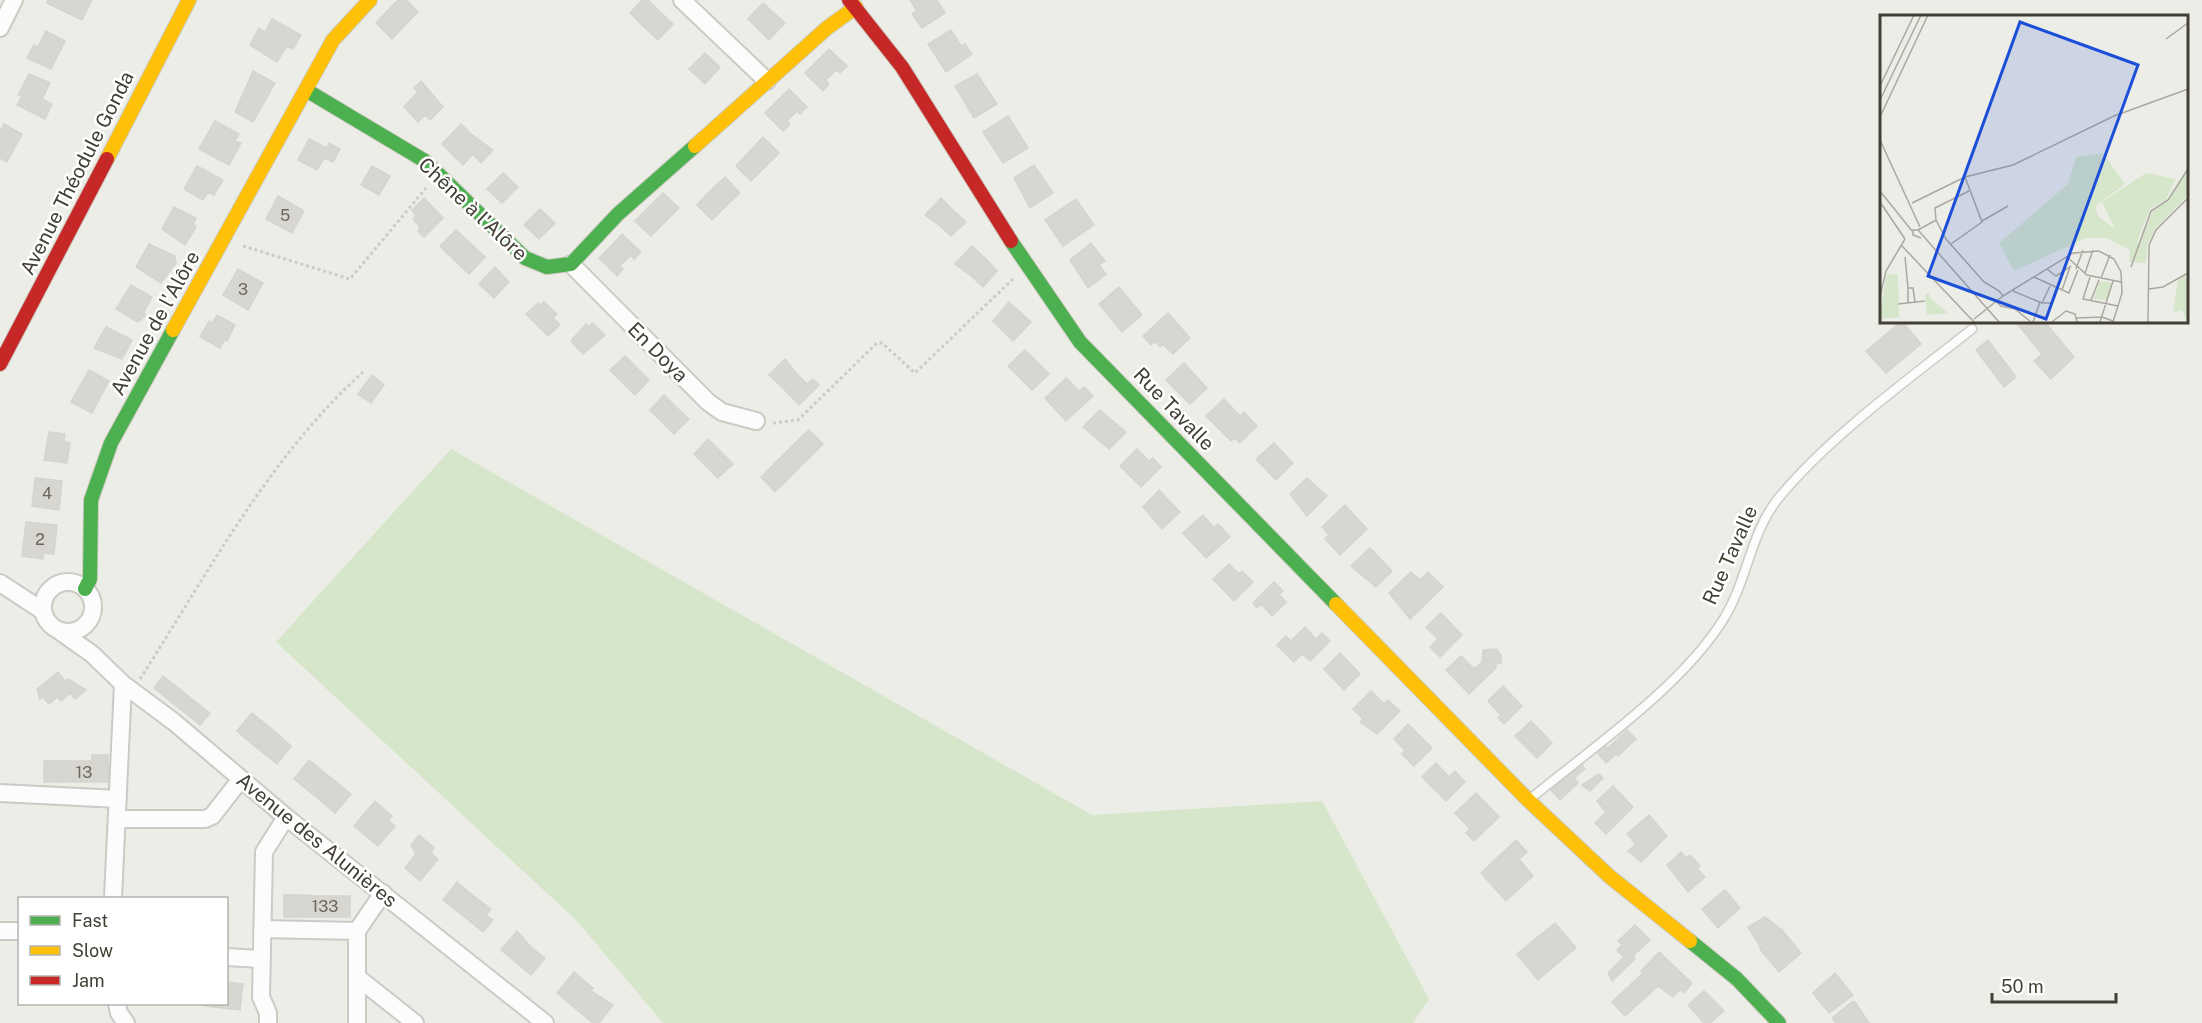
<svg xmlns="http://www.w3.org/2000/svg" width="2202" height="1023" font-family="'Public Sans',sans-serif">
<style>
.green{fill:#d6e6ca}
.building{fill:#d7d6d0;stroke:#d5d4ce;stroke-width:1.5}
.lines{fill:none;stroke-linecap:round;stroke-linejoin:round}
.lane-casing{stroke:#cbcac5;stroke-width:11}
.street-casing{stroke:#cbcac5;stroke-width:20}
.fast-casing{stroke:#cccabf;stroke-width:16}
.slow-casing{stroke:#cccabf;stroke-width:16}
.jam-casing{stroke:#cccabf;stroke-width:16}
.path{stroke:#cccbc6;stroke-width:3;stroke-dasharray:3 3;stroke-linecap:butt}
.lane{stroke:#fcfcfc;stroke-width:8}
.street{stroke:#fcfcfc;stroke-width:16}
.fast{stroke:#4caf50;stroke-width:14}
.slow{stroke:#ffc107;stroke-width:14}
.jam{stroke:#c62828;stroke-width:14}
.labels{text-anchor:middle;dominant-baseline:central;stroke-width:5;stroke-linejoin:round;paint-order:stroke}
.number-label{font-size:16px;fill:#68665c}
.street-label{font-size:20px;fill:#423f35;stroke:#fff}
.inset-road{fill:none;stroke:#a9a7a0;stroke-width:1.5}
.view{fill:#1d4ed8;fill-opacity:0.15;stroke:#1d4ed8;stroke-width:3}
.inset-edge{fill:none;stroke:#423f35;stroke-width:3}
</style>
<rect width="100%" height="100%" fill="#edede8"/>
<!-- green -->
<path class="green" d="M451,449L1092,815L1322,801L1429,999L1413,1023H663L577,921L276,642Z"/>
<!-- building -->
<path class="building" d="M48,0H92L82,20L47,3Z
M398,0H406L418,12L405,25L389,9Z
M642,0H648L658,10L643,26L630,13Z
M910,0H937L945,13L922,28L912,14L917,11Z
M763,3L785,23L769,40L748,19Z
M389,9L405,25L392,39L376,23Z
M658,10L673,24L658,40L643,26Z
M272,19L301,35L293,49L287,46L277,62L250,45L259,28L265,32Z
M951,30L961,46L965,44L972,54L946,72L928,44Z
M46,31L65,41L51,69L27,58L34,45L38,47Z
M829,49L847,66L840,73L837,70L831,75L817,61Z
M705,53L720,67L705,84L689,69Z
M817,61L831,75L826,80L829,84L823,91L805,73Z
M253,71L275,83L253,122L235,112Z
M29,74L50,83L42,99L52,104L45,119L17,105L22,96L18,95Z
M977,74L997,104L974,118L955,86Z
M421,81L443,107L430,120L425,115L418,122L404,107L418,92L414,88Z
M789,89L807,107L800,114L797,111L792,116L777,101Z
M777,101L792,116L787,121L790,124L783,131L765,113Z
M1008,116L1028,148L1003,163L983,132Z
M215,121L239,134L235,141L241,143L229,165L199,149Z
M4,124L22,134L7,162L0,158V131Z
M461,124L471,134L452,154L442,144Z
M471,134L493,150L481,163L473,154L463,165L452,154Z
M763,137L779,153L765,167L750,151Z
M309,139L327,148L329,143L340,149L333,162L324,158L317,170L298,160Z
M750,151L765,167L751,181L736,166Z
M1034,165L1053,193L1030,208L1014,178Z
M197,166L223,180L214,195L208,192L203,200L184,189Z
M372,166L390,176L379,195L361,185Z
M503,173L518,187L502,203L487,189Z
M725,177L740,193L727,205L711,190Z
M711,190L727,205L712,220L697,205Z
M663,193L679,208L665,222L649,207Z
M278,196L304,211L292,233L266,219Z
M424,198L443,218L424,237L418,231L420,227L413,219L416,216L412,210Z
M941,198L953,210L939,225L925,215Z
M1076,199L1094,225L1063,246L1045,220Z
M174,207L196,218L193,224L196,227L185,245L162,229Z
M649,207L665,222L651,236L635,221Z
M540,209L555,223L539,239L524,225Z
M953,210L966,222L951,236L939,225Z
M456,230L470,243L454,260L440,246Z
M622,234L641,252L634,259L631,255L625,261L611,246Z
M470,243L485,257L469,274L454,260Z
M1091,243L1105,261L1099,265L1106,274L1088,288L1070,260Z
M149,244L175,256L176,263L161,283L136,267Z
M611,246L625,261L620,265L623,269L617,276L599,258Z
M972,246L986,259L970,275L955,264Z
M986,259L997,271L983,287L970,275Z
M495,267L509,282L494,298L479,284Z
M238,269L263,283L248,310L223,295Z
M131,285L152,297L144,312L145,316L138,322L116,309Z
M1119,287L1142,315L1122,332L1099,304Z
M544,302L557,314L553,318L560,325L548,336L526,314L538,303L540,305Z
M1009,302L1031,322L1013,341L993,321Z
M1168,313L1190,338L1173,354L1163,344L1160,347L1155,341L1151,345L1143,336Z
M217,315L235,325L227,341L224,340L220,348L200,337L209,321L212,323Z
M1902,321L1921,344L1886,373L1866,351Z
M2015,321H2044L2074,357L2051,379L2034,361L2042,354Z
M592,323L605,335L583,354L571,341L586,324L589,326Z
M106,327L132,340L122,359L94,348Z
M1988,340L2016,377L2004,387L1976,350Z
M1025,350L1049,374L1032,390L1008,366Z
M625,356L637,368L623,383L610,370Z
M785,359L797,374L783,388L769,375Z
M1184,363L1207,388L1190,404L1166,380Z
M637,368L649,380L635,395L623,383Z
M89,370L109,381L100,398L80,386Z
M797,374L807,384L813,379L819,385L799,405L783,388Z
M372,375L384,385L371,403L358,394Z
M1066,378L1079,391L1084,387L1093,396L1066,421L1045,398Z
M80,386L100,398L92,413L71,402Z
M664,395L676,407L662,422L650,410Z
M1224,399L1240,416L1244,412L1257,426L1240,443L1235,438L1231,441L1206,416Z
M676,407L689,419L674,434L662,422Z
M1100,410L1126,432L1109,449L1083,427Z
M809,430L823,444L812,455L797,441Z
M49,432L65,434L64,441L70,443L67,463L44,460Z
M708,439L721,452L706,466L694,454Z
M797,441L812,455L799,468L785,453Z
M1274,443L1293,463L1276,480L1256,459Z
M1137,449L1149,461L1153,458L1161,467L1141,487L1120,466Z
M721,452L733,464L718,478L706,466Z
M785,453L799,468L788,479L773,465Z
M773,465L788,479L775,492L761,477Z
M35,478L62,481L59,510L32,506Z
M1307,478L1327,496L1307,516L1290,494Z
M1159,490L1180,512L1162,529L1143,507Z
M1345,505L1367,529L1340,555L1325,539L1329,535L1322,527Z
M1203,515L1214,528L1218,524L1230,537L1206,558L1183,533Z
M26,522L57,525L54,554L43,553V559L22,556Z
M1370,548L1392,571L1376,587L1351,566Z
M1229,564L1239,574L1242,571L1253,582L1234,601L1213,579Z
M1411,572L1420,580L1428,572L1443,587L1410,619L1389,593Z
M1274,582L1283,591L1279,594L1286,602L1272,616L1261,604L1257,608L1253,603Z
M1441,613L1462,635L1440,657L1430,647L1438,639L1426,627Z
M1305,627L1316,639L1322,633L1330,641L1310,661L1302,654L1294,662L1277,645L1286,636L1291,641Z
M1496,649L1501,655V663H1496V668L1469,694L1446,670L1461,656L1474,669L1482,662L1483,650Z
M1340,653L1360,674L1344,690L1324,669Z
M58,672L65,681L68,679L86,690L75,699L70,693L61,701L57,697L49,704L43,697L40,699L37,689Z
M163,676L210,713L200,725L154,688Z
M1503,686L1522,706L1504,724L1498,718L1501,715L1488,701Z
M1371,691L1384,704L1388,700L1400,711L1377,734L1360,722L1363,719L1353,709Z
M252,713L272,729L257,748L237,731Z
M1531,721L1552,743L1537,758L1515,736Z
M1408,724L1432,748L1414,766L1402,754L1405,750L1394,739Z
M272,729L291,746L277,764L257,748Z
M1627,730L1636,739L1618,756L1609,747Z
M1604,744L1615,755L1606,763L1596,751Z
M92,755H108L109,782H93Z
M309,760L330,777L315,796L294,779Z
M44,761H61V782H44Z
M61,761H76V782H61Z
M76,761H93V782H76Z
M1436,763L1449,777L1455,771L1465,782L1446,801L1422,777Z
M1581,764L1585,769L1574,778L1578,783L1560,800L1551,790Z
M1599,774L1603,778L1590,791L1582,785Z
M330,777L351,794L335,813L315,796Z
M1613,786L1633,807L1606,834L1595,823L1606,812L1597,801Z
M1476,793L1499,817L1474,841L1466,833L1470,829L1455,813Z
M375,801L392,816L388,820L395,826L378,846L354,826Z
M1649,815L1667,836L1641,862L1628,851L1636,844L1627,834Z
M419,835L434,848L431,853L438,859L420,881L405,868L416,854L411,845Z
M1516,840L1527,852L1519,859L1533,876L1506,901L1481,873Z
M1681,852L1686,858L1690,855L1700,866L1697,869L1705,877L1688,892L1667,865Z
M457,882L475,897L461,914L443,900Z
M1725,890L1740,908L1718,928L1702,909Z
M284,895H301V917H284Z
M301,895L317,896V917H301Z
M317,896H333V917H317Z
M333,896H350V917H333Z
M475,897L491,909L486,915L493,920L483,932L461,914Z
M1765,917L1782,930L1761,948L1748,927Z
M1555,923L1576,948L1538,980L1517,954Z
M1635,925L1650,940L1633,956L1635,959L1612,981L1608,973L1624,957L1617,950L1622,945L1618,941Z
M1782,930L1801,953L1779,972L1760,949Z
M517,931L531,947L518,964L501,950Z
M531,947L545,958L531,975L518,964Z
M1659,952L1692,983L1684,993L1680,989L1673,997L1658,986L1625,1016L1612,1002L1643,973L1641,971Z
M574,972L593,988L576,1009L557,993Z
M1835,973L1853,995L1829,1013L1813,993Z
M226,982L243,984L240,1010L223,1008V1004H226Z
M591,991L613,1005L599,1023H593L576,1009Z
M1704,991L1724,1011L1710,1023H1704L1688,1005Z
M1852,1002H1855L1869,1023H1836L1832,1018Z
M205,1004H223V1008L205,1006Z"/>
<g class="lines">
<!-- lane casing -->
<g class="lane-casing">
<path id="lane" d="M1530,799C1592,748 1681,687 1723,620C1747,582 1750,535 1777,500C1827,438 1909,379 1972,329"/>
</g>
<!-- street casing -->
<g class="street-casing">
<path id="street" d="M682,0L767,81
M0,28L14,0
M571,264L708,402L722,412L756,421
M43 607a25 25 0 1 1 50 0a25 25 0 1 1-50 0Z
M0,583L43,611
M58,630L92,654L123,684L174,722L286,817L545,1023
M0,793L118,799
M117,819H205L212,816L241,779
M383,893L357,931V977L415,1023
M113,898L123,684
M262,929L357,931
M0,931H20
M226,957L262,959
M117,1004L119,1013L126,1023
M268,1023V1013L261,997L264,852L286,817
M357,1023V977"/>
</g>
<!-- fast casing -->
<g class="fast-casing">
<path id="fast" d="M306,90L425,161L525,258L547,267L571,264L618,214L695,146
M1011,241L1080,342L1336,604
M85,589L90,579L91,500L111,443L173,330
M1690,941L1737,979L1779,1023"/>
</g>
<!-- slow casing -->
<g class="slow-casing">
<path id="slow" d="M695,146L827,28L856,7
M107,159L189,0
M173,330L333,40L370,0
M1336,604L1528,800L1609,876L1690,941"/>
</g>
<!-- jam casing -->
<g class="jam-casing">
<path id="jam" d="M849,0L902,67L1011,241
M0,364L107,159"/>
</g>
<!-- path -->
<path class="path" d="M243,246L350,279L426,188
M773,423L798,420L877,343H882L915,373L1014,278
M140,679C208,573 269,457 363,372"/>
<!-- lane -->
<use href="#lane" class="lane"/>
<!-- street -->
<use href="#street" class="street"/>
<!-- fast -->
<use href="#fast" class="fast"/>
<!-- slow -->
<use href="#slow" class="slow"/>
<!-- jam -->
<use href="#jam" class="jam"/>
</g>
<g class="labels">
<!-- number labels -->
<g class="number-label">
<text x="285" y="215">5</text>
<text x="243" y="289">3</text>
<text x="47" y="493">4</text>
<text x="40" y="539">2</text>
<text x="84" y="772">13</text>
<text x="325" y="906">133</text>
</g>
<!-- street labels -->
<g class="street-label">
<text transform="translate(77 173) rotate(-63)">Avenue Théodule Gonda</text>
<text transform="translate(473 209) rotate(43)">Chêne à l'Alôre</text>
<text transform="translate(155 323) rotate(-61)">Avenue de l'Alôre</text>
<text transform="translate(658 352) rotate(45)">En Doya</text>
<text transform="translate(1174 409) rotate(46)">Rue Tavalle</text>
<text transform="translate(1730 555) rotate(-66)">Rue Tavalle</text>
<text transform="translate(317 840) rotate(39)">Avenue des Alunières</text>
</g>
</g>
<!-- overview -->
<g transform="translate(1880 15)">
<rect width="308" height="308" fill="#edede8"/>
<path d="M223,138L245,169L217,190L216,194L218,201L235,214L222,187L266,158L296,164L285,186L270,193L257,227L260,228L272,197L288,185L307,154V181L276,213L267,229L266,248L249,247L250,235L226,223H206L134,256L119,228L188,169L196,142ZM18,259L19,302L0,304L6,260ZM304,260L307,264V307L302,295L293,298L298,264ZM220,266L232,268L227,285L213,284ZM49,277V282L68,298L47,300L45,280Z" fill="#d6e6ca"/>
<path class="inset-road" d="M286,24L308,8M0,71L34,0M0,85L41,0M0,102L48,0M0,125L40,212M0,176L32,216M0,187L25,224M32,188L85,162L133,150L234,101L308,74M56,205L55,193L89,176M102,206L128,191M38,215L56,205L66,224L104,267L119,276M41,223L33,220V215H38L119,307M71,229L102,207L85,162M22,231L94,307M25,242L28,273M187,242L207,260L241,267M251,252L271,196L288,185L308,154M167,254L176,261L191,251M196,254L203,235M205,258L213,235M154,262L189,278L198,255M210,262L203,284L238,291M221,263L230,240M269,274L283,272L308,258M182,275L190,252M133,276L162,288H173M0,281L6,256L25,224M123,281L193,238L219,236L234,244L241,257L242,278L233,307M115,285L121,291L135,294L151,307M211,285L219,265M28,288V273H33L35,287M162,288L170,271M18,289L45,286M196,303L222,302L233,306M94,304L123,281L119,276M153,307L160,287M172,307L186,296L195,299L197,307M220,307L233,266M268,307L269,230L276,215L308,183"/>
<path class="view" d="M140,7L258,50L166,304L48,261Z"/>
<rect width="308" height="308" class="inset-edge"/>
</g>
<!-- legend -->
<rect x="18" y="897" width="210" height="108" fill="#ffffff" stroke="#b3b2ae" stroke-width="1.5"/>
<rect x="30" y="916" width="30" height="9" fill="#4caf50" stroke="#b3b2ae" stroke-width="1.5"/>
<text x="72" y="927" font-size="18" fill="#423f35">Fast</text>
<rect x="30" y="946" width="30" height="9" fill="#ffc107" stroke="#b3b2ae" stroke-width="1.5"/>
<text x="72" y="957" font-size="18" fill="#423f35">Slow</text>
<rect x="30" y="976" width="30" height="9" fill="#c62828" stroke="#b3b2ae" stroke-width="1.5"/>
<text x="72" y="987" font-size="18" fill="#423f35">Jam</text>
<!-- scale -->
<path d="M1992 993v9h124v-9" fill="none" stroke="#423f35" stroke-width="3"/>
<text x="2001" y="993" font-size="18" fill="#423f35" stroke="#ffffff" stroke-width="4.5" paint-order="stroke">50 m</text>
</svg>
